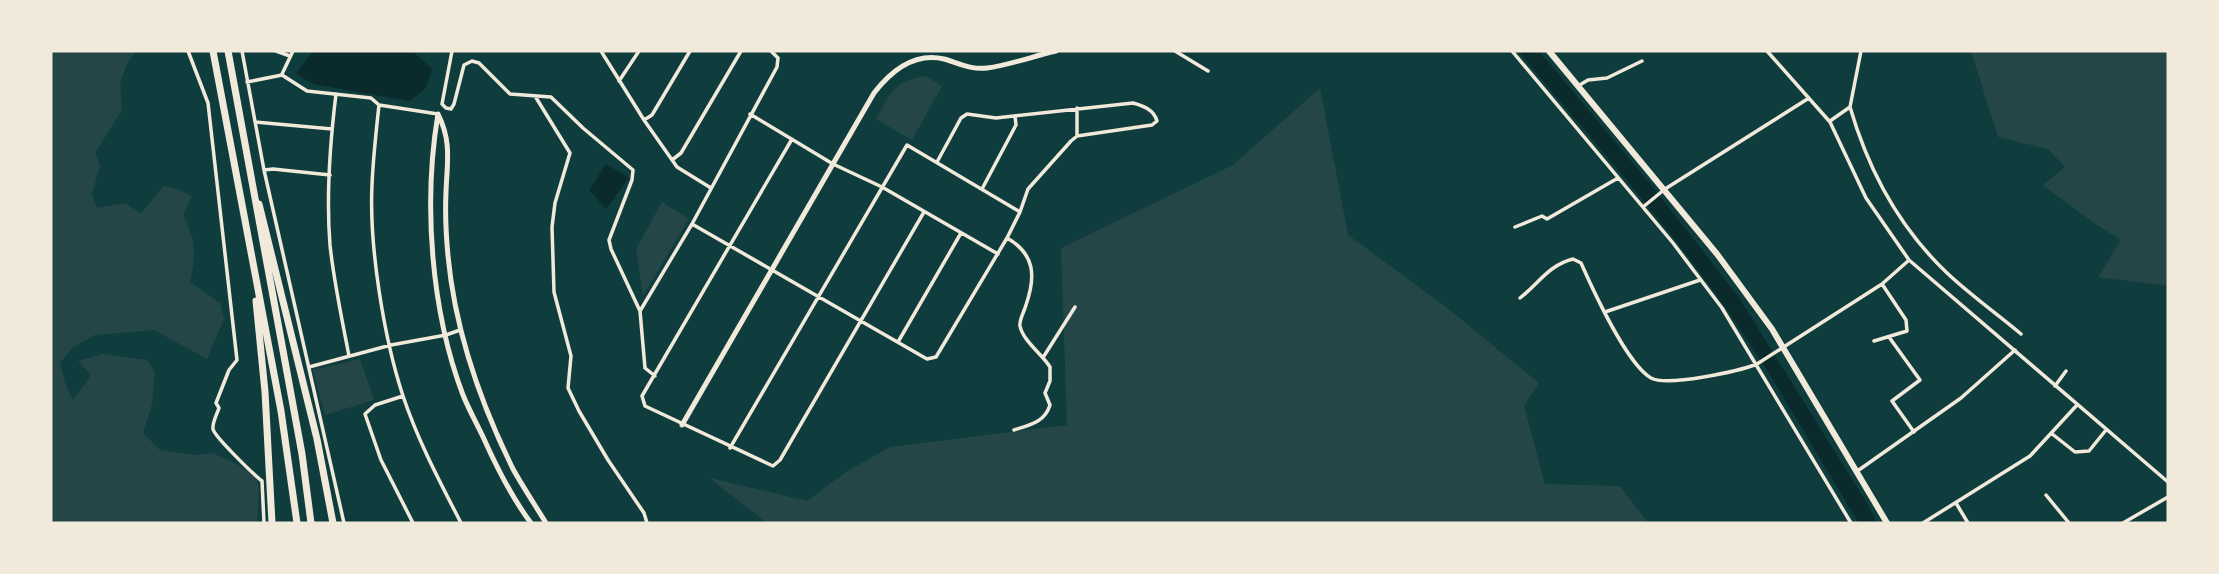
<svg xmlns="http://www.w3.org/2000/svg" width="2219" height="574" font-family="Jost,sans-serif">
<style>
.green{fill:#244646}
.water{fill:#0a2a2b}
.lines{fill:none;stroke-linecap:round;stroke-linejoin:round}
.minor{stroke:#f1e9da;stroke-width:3.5}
.tertiary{stroke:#f1e9da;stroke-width:5}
.trunk{stroke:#f1e9da;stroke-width:6}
.motorway{stroke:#f1e9da;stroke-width:7}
</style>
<rect width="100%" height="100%" fill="#0f3d3e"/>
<!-- green -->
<path class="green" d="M51,51H136L127,63L120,84L122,110L95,153L100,166L92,194L97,208L126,203L141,214L163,186L177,189L192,196L183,215C196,240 196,255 190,282L220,303L224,319L207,359L154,330L95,335L73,347L60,363L65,383L73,400L91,375L78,361L103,354L147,360L155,372L152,404L143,433L160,450L194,455L213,453L237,464L256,478L259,489L257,523H51Z
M1971,51H2168V286L2098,277L2121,240L2094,223L2043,185L2065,167L2048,149L1998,137Z
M926,76L942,86L912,140L876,119C891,93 893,81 926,76Z
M1320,88L1348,235L1446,307L1539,383L1524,406L1545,484L1620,486L1648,523H767L710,478L807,501L846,472L890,447L1067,425L1061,248L1233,165Z
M662,202L689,219L643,296L636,249Z
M360,359L374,400L325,415L313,370Z"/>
<!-- water -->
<path class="water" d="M313,51H412L432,69L426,88L410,101L313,84L296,74Z
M1518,51H1539L1656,191L1738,296L1868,505L1877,523H1859C1817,456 1779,385 1734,320C1669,225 1591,139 1518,51Z
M606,164L629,178L606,209L589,190Z"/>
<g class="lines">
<!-- minor -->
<path class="minor" d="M188,51L208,103L237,360L229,370L216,403L219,408C217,414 212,423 213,429C214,436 254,475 262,481L264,523
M242,51L264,170L344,523
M276,51L290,56
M452,51L442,104L446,108L451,109L454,104L464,65L472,61L479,63L510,94L551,97L583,128L633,170L632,180L609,240L611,249L640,311
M601,51L644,120L677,167L711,188
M1175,51L1208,71
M1512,51L1673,243L1722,308L1851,523
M1767,51L1830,122L1866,198L1909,260L2168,482
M282,74L293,51
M619,81L639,51
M247,82L282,75L307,91L371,98L379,105L438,114
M1578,86L1588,80L1607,78L1642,61
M336,94C330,143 326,196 330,245C334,283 342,319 349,356
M535,96L570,153L555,203L552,227L554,292L571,356L568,388L579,411L608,460L644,513L647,523
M379,105C376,132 373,159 372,185C369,247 384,338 403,396C418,441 440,482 461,523
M1850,107C1868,169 1899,227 1946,272C1969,294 1996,313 2021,334
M1077,108V136
M750,114L833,164L882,187L998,254
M644,120L652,115L690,51
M1830,121L1850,107L1861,51
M255,122L332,129
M792,139L642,396L645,406L773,466L780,460L924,212
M672,160L681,153L741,51
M264,170L273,169L330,175
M982,189L1016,125L1015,116
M1643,207L1665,189L1809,98
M692,224L927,359L936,357L1007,238L1020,212L1028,189L1071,141L1077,136L1152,125L1157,121C1154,110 1144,106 1133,103L996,118L967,114L961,118L937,162
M1515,227L1542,216L1547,219L1618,178
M1007,238C1035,254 1036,276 1026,305C1024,312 1019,320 1020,326C1023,341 1042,354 1050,367V381L1045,393L1050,405C1045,422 1030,425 1014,430
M1520,298C1539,283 1549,265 1573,259L1581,263C1593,290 1627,364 1651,378C1668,387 1739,371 1757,364L1882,284L1908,261
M1605,312L1700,280
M1889,337L1920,380L1892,401L1914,432
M1874,341L1907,331L1906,320L1882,284
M898,342L961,233
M1044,356L1075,307
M309,367L391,345L446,335L460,330
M655,376L645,368L640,311L692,224L777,67L778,58L771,51
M2055,386L2066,371
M403,396L375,405L365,414L381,460L413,523
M2051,433L2075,452L2089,451L2106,430
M730,448L907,145L1020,212
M1856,472L1961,398L2015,350
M2046,495L2069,523
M1956,503L1968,523
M1923,523L2030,456L2077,405
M2123,523L2168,497"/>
<!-- tertiary -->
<path class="tertiary" d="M438,114C452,142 447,162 446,192C445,213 446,235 448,256C455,330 480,402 513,469C523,487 535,505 546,523
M438,114C423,203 431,311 463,395C469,410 477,424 484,439C497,468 512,498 531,523
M682,425L874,93C891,71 914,52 944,59C958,63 971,70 987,68C1010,65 1034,56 1056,51"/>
<!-- trunk -->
<path class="trunk" d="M1549,51L1717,254L1772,329L1887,523"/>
<!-- motorway -->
<path class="motorway" d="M213,51L281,411L297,523
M228,51L302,454L311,523
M259,204L317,439L333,523
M256,301L265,392L272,523"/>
</g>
<!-- border -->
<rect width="2219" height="574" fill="none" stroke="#f1e9da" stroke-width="105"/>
</svg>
